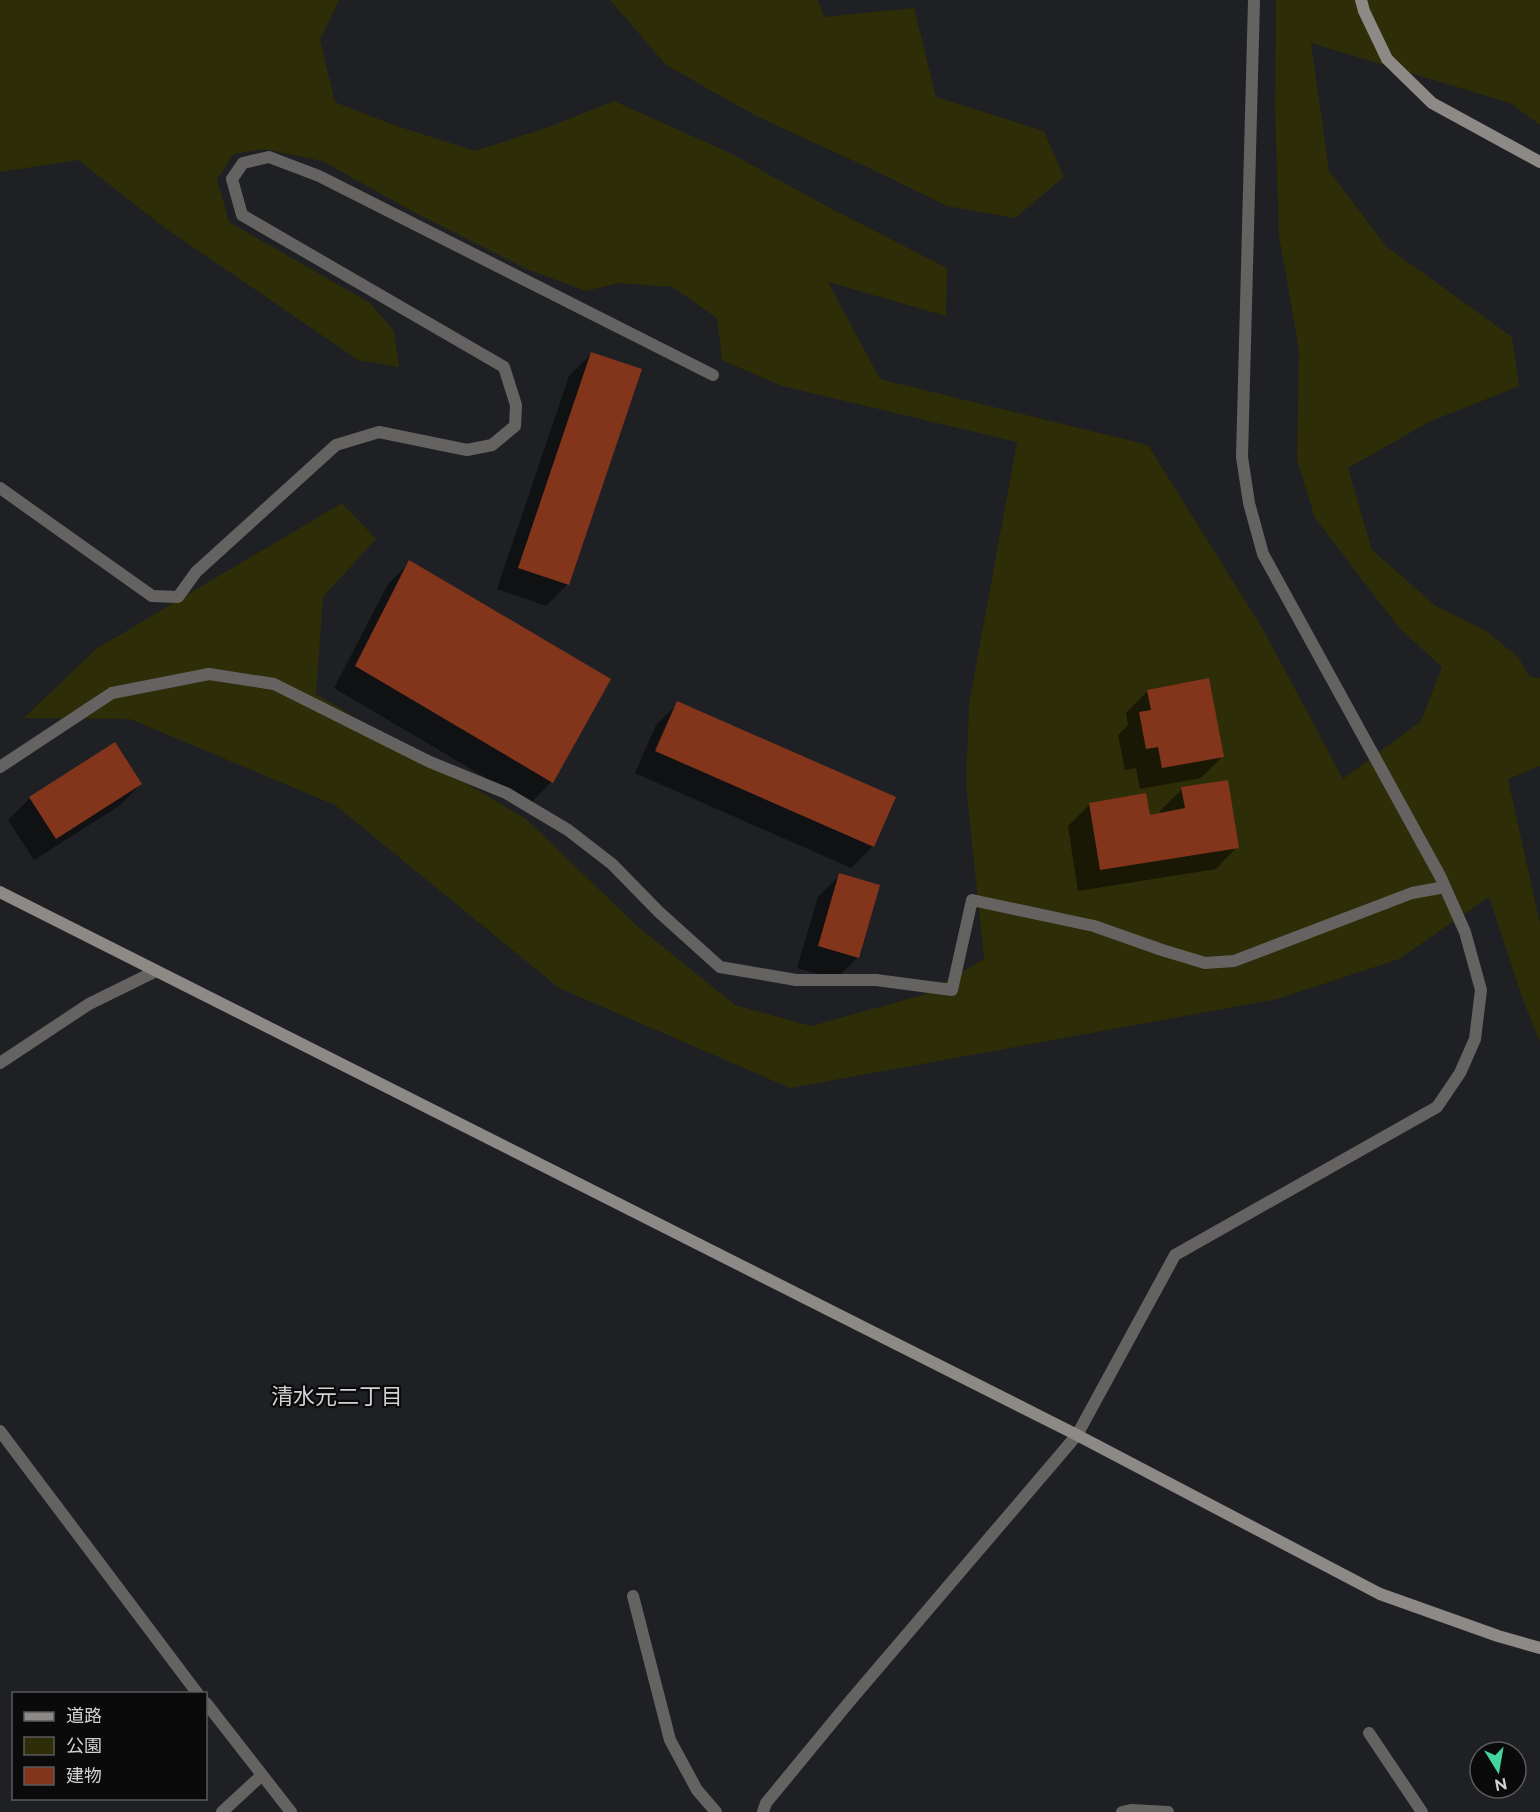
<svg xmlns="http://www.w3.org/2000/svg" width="1540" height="1812" font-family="Raleway,'Noto Sans JP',sans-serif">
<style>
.green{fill:#2d2d08}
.shadow{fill:#0007}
.building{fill:#83351b}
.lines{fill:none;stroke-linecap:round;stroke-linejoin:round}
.lane{stroke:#656362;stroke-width:12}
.street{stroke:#656362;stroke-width:12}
.secondary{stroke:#8c8987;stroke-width:12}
.labels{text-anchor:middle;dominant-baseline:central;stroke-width:4.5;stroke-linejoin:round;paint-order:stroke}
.neighbourhood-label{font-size:22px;fill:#d1d2d4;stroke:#0a0a0b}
</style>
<rect width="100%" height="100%" fill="#1f2024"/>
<!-- green -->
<path class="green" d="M0,0H339L320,40L335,102L391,124L475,151L546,128L614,101L730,153L828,207L947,268L946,316L828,282L880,379L1148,445L1264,631L1343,779L1421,721L1442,667L1400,629L1315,518L1297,460L1299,350L1279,236L1275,106L1276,0H1540V125L1510,103L1311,43L1329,171L1387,247L1512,337L1519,386L1429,422L1348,468L1372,550L1436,606L1485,630L1518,657L1530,677L1540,678V766L1508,779L1540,924V1042L1523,1000L1489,897L1399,959L1278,999L790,1088L559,988L335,805L130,719L24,718L96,649L342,503L376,539L323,597L316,694L526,819L636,925L735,1005L811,1026L923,995L984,959L966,784L969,704L1017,442L782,386L722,360L717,318L672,287L619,283L586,291L524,268L410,210L322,161L264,149L234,154L217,179L229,222L370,303L394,331L399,367L358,360L165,228L78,160L0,172Z
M610,0H818L824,17L914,8L936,97L1044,131L1064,177L1015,218L947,206L867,167L756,116L666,65Z"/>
<!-- shadow -->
<path class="shadow" d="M591,354L568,584L546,606L497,589L569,376Z
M410,562L551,782L530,804L334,688L388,584Z
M1148,691L1223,756L1201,778L1140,789L1136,768L1125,770L1118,735L1128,725L1126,713Z
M678,703L873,846L851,868L635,773L656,725Z
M141,784L119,806L34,860L8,820L30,798Z
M1182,789L1237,847L1216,869L1078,891L1068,826L1090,804L1148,816L1161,814L1160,811Z
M840,875L858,957L836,979L797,968L818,897Z"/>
<!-- building -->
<path class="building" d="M591,352L642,369L569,585L518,568Z
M409,560L611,679L553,783L355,666Z
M1209,678L1224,757L1162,768L1158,747L1146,749L1139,712L1151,710L1147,690Z
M677,701L896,797L874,847L655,751Z
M115,742L142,784L56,839L29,797Z
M1228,780L1239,848L1100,870L1089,803L1146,793L1150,815L1185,808L1181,787Z
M839,873L880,885L859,958L818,946Z"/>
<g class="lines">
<!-- lane -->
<path class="lane" d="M0,767L112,693L209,674L274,684L430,762L506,793L568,830L612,864L659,912L720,967L796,980H876L952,990L972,900L1094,926L1162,950L1205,963L1234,961L1412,893L1445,887
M633,1596L670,1740L697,1790L716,1812"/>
<!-- street -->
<path class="street" d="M0,488L152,596L178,597L196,572L336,445L379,432L467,450L492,445L515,426L516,405L504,367L242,215L232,179L243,163L269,157L319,176L713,375
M0,1063L89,1004L156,971
M0,1431L198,1694
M206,1703L291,1812
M1369,1733L1422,1812
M222,1812L262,1775
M763,1812L766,1803L850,1701L1077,1435L1175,1255L1437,1107L1460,1073L1475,1039L1481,990L1465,932L1440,876L1263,554L1249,503L1242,457L1254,0
M1122,1812L1131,1810L1168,1812"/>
<!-- secondary -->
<path class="secondary" d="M1361,0L1364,11L1387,59L1432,103L1540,162
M0,892L1077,1435L1380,1594L1498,1636L1540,1648"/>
</g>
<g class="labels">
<!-- neighbourhood labels -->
<g class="neighbourhood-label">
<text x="337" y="1396">清水元二丁目</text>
</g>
</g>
<!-- legend -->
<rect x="12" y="1692" width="195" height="108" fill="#0a0a0b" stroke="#5a5a5b" stroke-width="1.5"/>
<rect x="24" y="1712" width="30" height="9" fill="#8c8987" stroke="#5a5a5b" stroke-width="1.5"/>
<text x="66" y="1722" font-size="18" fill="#d1d2d4">道路</text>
<rect x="24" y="1737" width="30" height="18" fill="#2d2d08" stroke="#5a5a5b" stroke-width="1.5"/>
<text x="66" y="1752" font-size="18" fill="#d1d2d4">公園</text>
<rect x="24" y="1767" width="30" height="18" fill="#83351b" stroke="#5a5a5b" stroke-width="1.5"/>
<text x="66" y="1782" font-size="18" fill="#d1d2d4">建物</text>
<!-- north arrow -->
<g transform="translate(1498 1770) rotate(169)"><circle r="28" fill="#0a0a0b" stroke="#5a5a5b" stroke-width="1.5"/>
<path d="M0-4.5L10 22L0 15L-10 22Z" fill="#43d4a0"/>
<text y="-9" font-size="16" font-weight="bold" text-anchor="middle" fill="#d1d2d4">N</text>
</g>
</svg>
